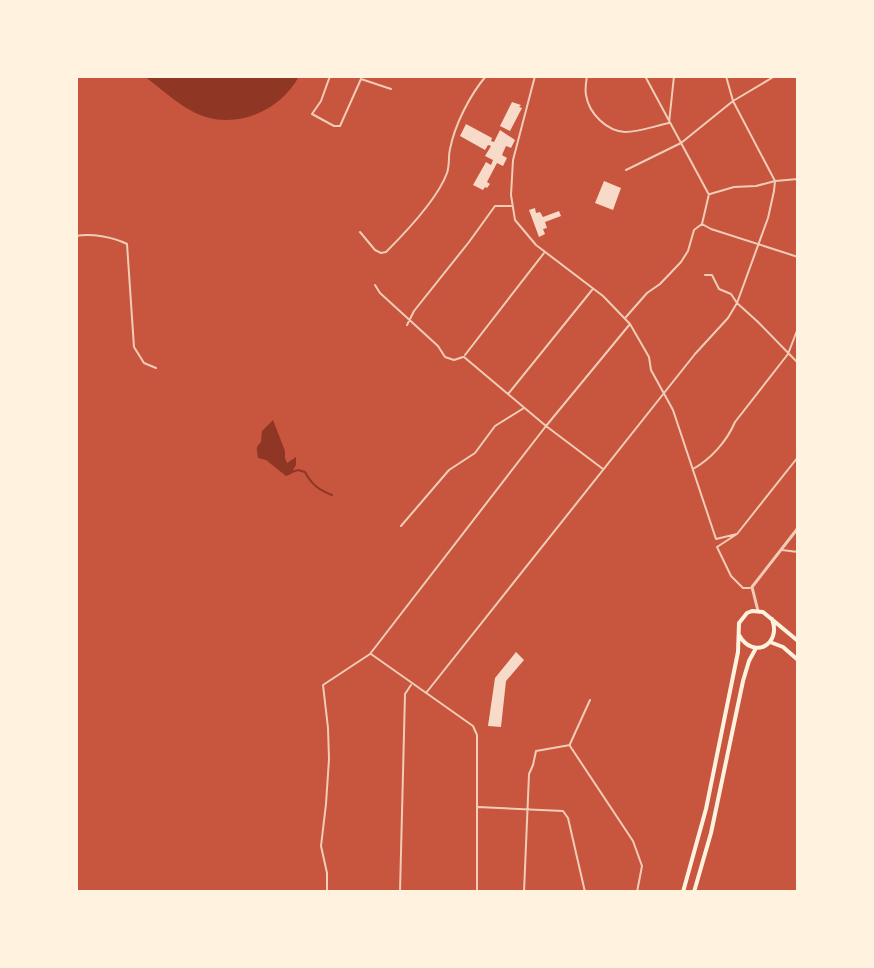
<svg xmlns="http://www.w3.org/2000/svg" width="874" height="968" font-family="Inter,sans-serif">
<style>
.water{fill:#8f3625}
.lines{fill:none;stroke-linecap:round;stroke-linejoin:round}
.stream{stroke:#8f3625;stroke-width:2}
.building{fill:#f7dbc8}
.minor{stroke:#f1ccb7;stroke-width:2}
.tertiary{stroke:#f1ccb7;stroke-width:3}
.primary{stroke:#fff3e0;stroke-width:4}
</style>
<rect width="100%" height="100%" fill="#c8553d"/>
<!-- water -->
<path class="water" d="M144,76H299C279,114 229,133 190,110C174,101 159,87 144,76Z
M273,420L285,451V458L287,463L296,457V465L291,474L286,476L266,460L258,458C257,450 255,447 261,442L262,431Z"/>
<g class="lines">
<!-- stream -->
<path class="stream" d="M292,472L298,470L305,472C312,485 319,490 332,495"/>
</g>
<!-- building -->
<path class="building" d="M512,102L521,105L519,107L522,108L510,131L500,126Z
M466,124L492,138L491,141L494,142L500,130L515,140L511,148L506,146L502,155L507,158L503,166L497,163L487,182L490,184L487,188L485,187L483,190L473,185L486,162L491,165L493,160L485,156L491,146L488,145L485,150L460,136Z
M604,181L621,188L613,210L595,203Z
M535,208L536,213L540,212L543,217L559,211L561,216L545,222L547,228L543,229L545,234L539,237L529,210Z
M516,652L524,660L506,681L501,727L488,726L495,678Z"/>
<g class="lines">
<!-- minor -->
<path class="minor" d="M330,76L321,101L312,114L334,126H340L361,79L391,89
M535,76L513,160L511,195L515,220L536,245L603,296L630,324L649,357L651,370L673,410L716,539L737,534
M587,76C586,82 585,90 586,95C589,114 607,131 625,132C639,132 655,126 669,123L674,76
M645,76L708,193
M797,76L798,77
M626,170L681,143L733,101L775,76
M710,194L734,187L756,186L775,181L798,179
M702,224L711,229L798,257
M360,232L375,250L381,253L386,252C405,233 438,198 447,173C450,164 448,157 450,149C455,124 470,95 486,76
M76,236C91,233 113,237 127,244L134,347L144,363L156,368
M705,275H712L719,289L731,294L737,303L758,322L798,363
M375,285L380,293L438,346L445,357L454,360L463,357
M626,317L647,293L660,284L681,262L688,251L694,230L702,224L709,194
M407,325L414,311L469,242L495,206H511
M465,355L544,253
M464,357L546,426L603,469
M508,394L592,290
M693,469C711,459 727,441 735,422L788,354L798,328
M401,526L449,470L475,453L495,426L524,408
M782,550L798,552
M750,588H743L731,576L717,547L737,534L798,457
M371,654L473,726L477,735V892
M426,693L695,354L728,318L737,303L768,218L774,191L775,181L733,101L726,76
M570,744L590,700
M570,746L633,841L642,866L637,892
M478,807L563,811L568,818L585,892
M327,892V873L321,846L326,804L329,759L328,728L323,685L370,654L546,426L630,324
M400,892L405,694L411,685
M524,892L529,774L533,765L536,751L570,745"/>
<!-- tertiary -->
<path class="tertiary" d="M758,611L752,587L798,528"/>
<!-- primary -->
<path class="primary" d="M739,635C753,660 782,645 772,619
M770,642L783,647L798,660
M683,892L706,809L738,652L739,623L747,613L752,611L763,612L798,641
M694,892L711,833L743,681L749,661L756,648"/>
</g>
<!-- border -->
<rect width="874" height="968" fill="none" stroke="#fff3e0" stroke-width="156"/>
</svg>
